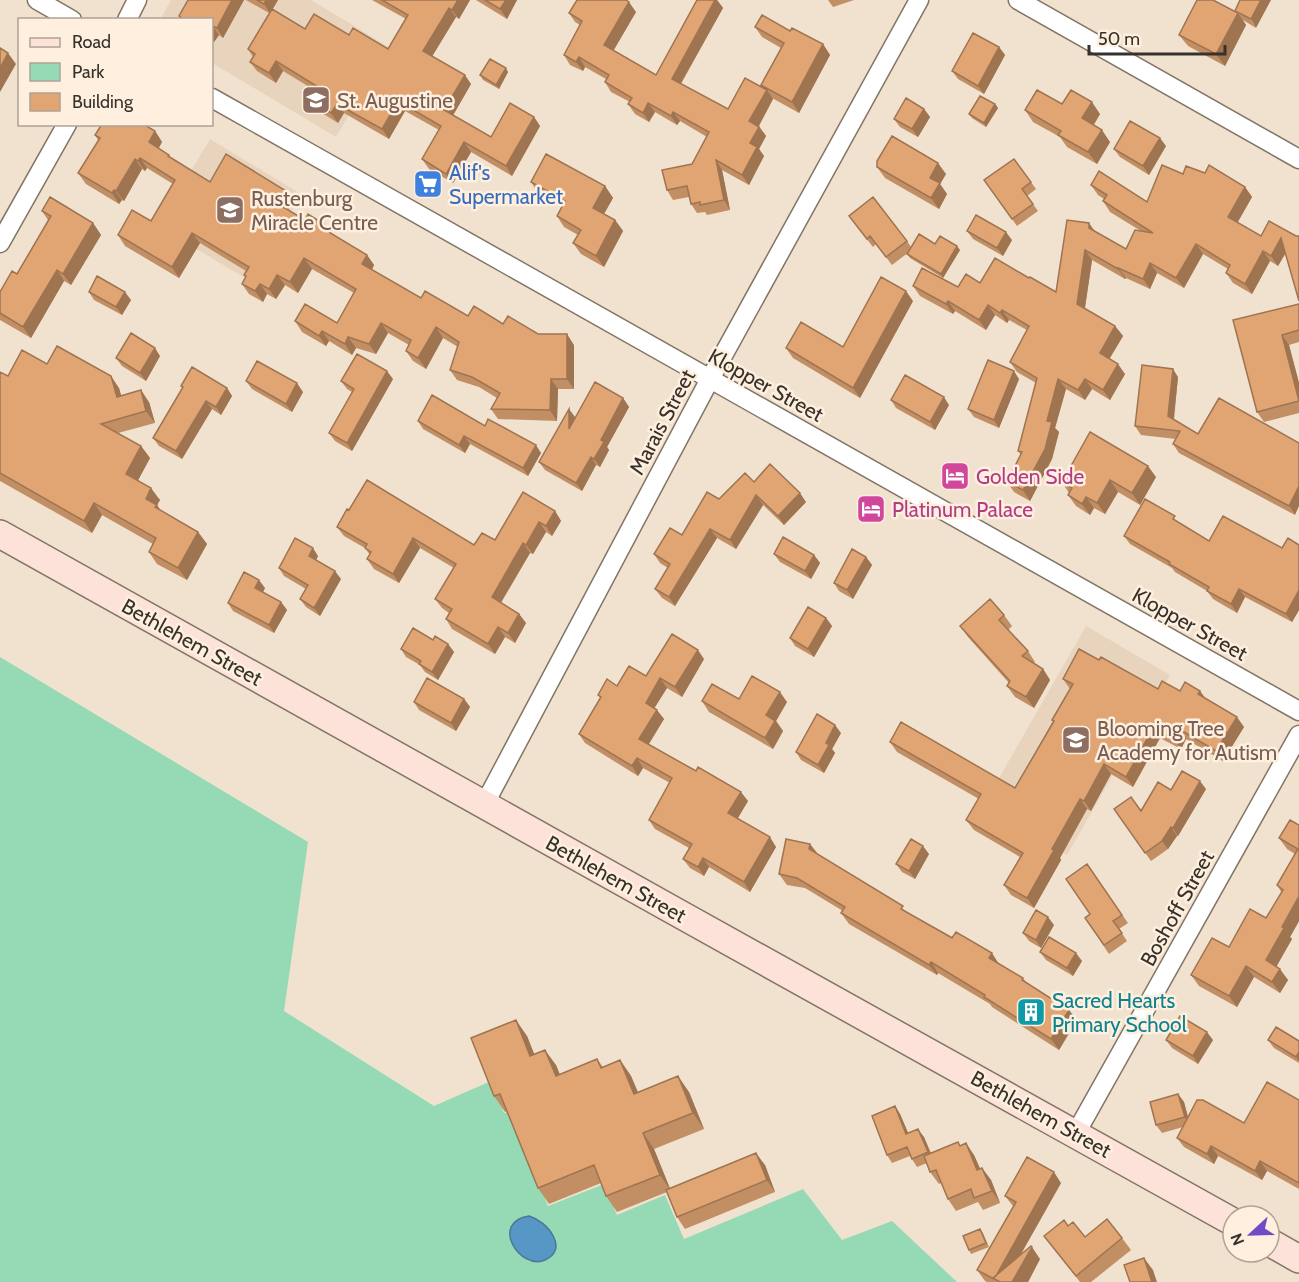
<svg xmlns="http://www.w3.org/2000/svg" width="1299" height="1282" font-family="Cabin,sans-serif">
<style>
.built{fill:#e8d4bd}
.green{fill:#96dab5}
.water{fill:#5697c5;stroke:#4c7896;stroke-width:1.5}
.lines{fill:none;stroke-linecap:round;stroke-linejoin:round}
.street-casing{stroke:#827565;stroke-width:21}
.secondary-casing{stroke:#827565;stroke-width:30}
.street{stroke:#fff;stroke-width:18}
.secondary{stroke:#fce2d8;stroke-width:27}
.wall{fill:#c28e64}
.shaded-wall{fill:#9e7451}
.building{fill:#e1a574;stroke:#9e7451;stroke-width:1.5}
.labels{text-anchor:middle;dominant-baseline:central;stroke-width:5;stroke-linejoin:round;paint-order:stroke}
.education-label{font-size:21px;fill:#785e54;stroke:#feefde;text-anchor:start}
.shop-label{font-size:21px;fill:#366cbe;stroke:#feefde;text-anchor:start}
.street-label{font-size:21px;fill:#36312a;stroke:#feefde}
.hotel-label{font-size:21px;fill:#b23c85;stroke:#feefde;text-anchor:start}
.culture-label{font-size:21px;fill:#0d838f;stroke:#feefde;text-anchor:start}
</style>
<rect width="100%" height="100%" fill="#f1e2d0"/>
<!-- built -->
<path class="built" d="M171,0H311L389,47L336,137L212,63V20H160Z
M210,139L301,194L250,281L158,226Z
M1086,626L1170,675L1067,855L983,806Z"/>
<!-- green -->
<path class="green" d="M0,657L308,842L284,1011L434,1106L491,1081L504,1113L510,1111L548,1206L604,1184L617,1215L665,1195L684,1239L803,1189L842,1240L892,1221L957,1282H0Z"/>
<!-- water -->
<path class="water" d="M529,1216C547,1221 570,1249 545,1260C520,1271 489,1222 529,1216Z"/>
<g class="lines">
<!-- street casing -->
<g class="street-casing">
<path id="street" d="M37,0L72,20
M1018,0L1299,159
M127,20L137,0
M212,98L1299,711
M0,243L67,124
M484,805L710,379L919,0
M1076,1133L1299,735"/>
</g>
<!-- secondary casing -->
<g class="secondary-casing">
<path id="secondary" d="M0,534L687,918L1233,1222
M1269,1242L1299,1259"/>
</g>
<!-- street -->
<use href="#street" class="street"/>
<!-- secondary -->
<use href="#secondary" class="secondary"/>
</g>
<!-- wall -->
<path class="wall" d="M244,0L223,38L219,35L214,42L212,40V20H181L179,16Z
M246,0H278L273,9L305,29L349,35L388,49L406,19L372,0H470L459,19L456,17L432,56L471,84L453,115L491,137L534,117L540,126L512,176L471,152L453,183L429,169L422,159L439,130L405,111L389,139L344,113L338,123L322,113L315,103L321,94L283,71L276,83L257,71L250,62L253,57L248,49L269,13Z
M476,0H517L507,19Z
M697,0H717L723,8L681,84L728,109L762,87L761,85L781,48L762,37L755,27L790,31L823,44L830,55L799,113L772,98L773,99L759,126L766,136L759,149L764,156L749,185L722,170L730,210L707,215L705,212L697,213L691,204L689,197L673,200L667,190L692,164L707,137L680,121L677,125L655,112L649,122L635,114L628,104L630,102L611,92L605,82L606,79L585,67L583,71L570,65L564,55L580,25L575,22L569,13L636,12L613,50L656,75Z
M828,0H854L833,7Z
M1240,0L1256,28L1243,20L1246,25L1225,66L1188,46L1179,35L1235,11Z
M999,47L1005,55L984,94L958,79L952,71Z
M508,72L499,89L483,80L480,75Z
M995,104L998,108L986,127L972,118L969,114Z
M1062,104L1100,114L1094,125L1110,142L1097,164L1067,147L1060,137L1033,122L1025,110Z
M924,109L930,117L918,137L900,127L894,119Z
M155,131L162,142L158,149L171,158L210,182L286,191L293,201L288,210L367,255L374,265L372,270L413,294L468,316L503,324L574,345V389H558L557,421L498,419L491,409L497,398L479,387L457,380L450,370L458,347L443,338L426,369L413,361L406,351L409,345L388,333L376,354L356,348L352,355L329,341L326,346L302,332L295,321L337,323L354,293L312,269L298,293L285,285L276,299L267,294L263,302L249,294L242,284L246,277L244,275L246,271L200,243L179,278L125,246L118,235L151,221L173,184L147,168L145,171L142,169L124,201L122,200L119,204L86,184L78,173L98,140L95,135Z
M1166,146L1149,175L1120,157L1114,149Z
M1014,159L1036,189L1027,196L1038,211L1017,226L984,180Z
M877,167L946,174L940,184L947,194L939,209L885,178Z
M1205,173L1245,187L1252,197L1237,223L1286,253L1278,266L1270,261L1252,294L1233,283L1226,273L1228,269L1203,254L1184,288L1157,273L1150,289L1126,278L1125,279L1092,260L1085,308L1115,326L1123,336L1109,359L1125,374L1110,400L1092,389L1085,400L1066,389L1055,428L1059,432L1052,459L1030,501L1014,492L1007,482L1021,455L1018,451L1036,383L1017,372L1010,362L1027,330L1009,320L1007,323L995,315L986,330L955,311L953,314L920,296L913,286L958,287L980,283L1029,278L1056,292L1096,232L1126,249L1141,231L1110,212L1103,201L1104,199L1098,195L1091,185L1147,202L1183,174Z
M531,182L605,186L613,198L604,214L615,220L623,231L604,267L581,254L573,243L578,235L564,227L557,216L562,206L538,193Z
M42,211L93,223L101,235L71,285L64,281L31,338L0,320V292L17,274L48,220Z
M855,224L907,241L911,247L935,244L960,250L943,278L910,258L907,254L909,252L892,265L876,244L873,247Z
M967,231L1012,240L1003,256L973,239Z
M89,292L131,300L122,315L94,300Z
M913,301L860,398L793,358L786,348L843,347Z
M1299,304V342L1289,345L1299,383V413L1264,422L1257,412L1233,320Z
M160,356L146,381L122,366L116,358Z
M47,364L119,388L121,396L149,402L155,423L118,433L141,446L150,458L138,480L160,500L157,505L160,510L198,532L207,544L187,580L157,564L149,552L153,544L102,515L92,533L0,481V372L8,376Z
M1178,377L1174,420L1198,434L1219,398L1295,515L1179,453L1173,444L1176,439L1141,435L1135,426Z
M393,379L352,451L335,441L329,433L352,392L347,389L341,381Z
M1019,379L999,428L974,417L968,409Z
M246,381L303,392L292,412L252,389Z
M181,386L227,388L232,396L221,415L212,409L182,459L159,446L153,438L183,388Z
M623,398L629,407L607,447L609,450L600,467L596,465L582,491L545,470L539,462L575,417V419Z
M891,400L949,405L935,430L896,408Z
M418,421L485,426L541,453L528,476L470,444L465,453L423,429Z
M1156,477L1140,505L1118,492L1105,514L1094,508L1090,515L1076,506L1068,495L1069,493L1062,482Z
M754,482L806,502L784,525L763,505L736,549L717,538L675,606L662,598L655,589L668,568L660,563L654,554L682,535L719,499Z
M349,510L474,545L495,540L555,511L561,521L552,536L546,532L533,554L530,553L501,603L519,614L526,623L515,643L505,637L495,654L452,629L446,619L449,613L442,608L435,599L454,568L420,548L399,583L374,569L367,559L370,555L365,548L344,536L337,527Z
M1180,523L1209,541L1282,548L1299,545V610L1292,622L1245,597L1237,613L1213,599L1207,591L1175,572L1172,568L1130,544L1124,536Z
M774,554L814,555L820,563L811,579L780,562Z
M318,556L316,560L341,579L320,616L306,607L300,599L306,589L284,576L279,568Z
M866,557L872,565L853,599L839,591L834,583Z
M265,588L263,592L281,602L287,610L274,633L233,611L228,603Z
M1004,615L1012,626L1008,630L1028,651L1035,662L1034,663L1043,669L1050,680L1034,708L1015,697L1007,686L1009,683L968,637L960,626Z
M826,618L832,626L814,657L795,646L790,638Z
M433,640L448,644L454,652L438,680L425,672L420,665L406,657L401,649Z
M704,659L682,697L667,688L654,708L664,719L648,744L748,801L737,819L776,847L750,892L709,867L704,876L690,868L683,859L689,848L655,829L649,820L670,783L643,768L638,776L585,743L579,734L600,698L598,695L617,686Z
M1099,660L1158,689L1180,691H1200L1206,699L1244,727L1223,761L1186,739L1181,749L1160,738L1133,787L1111,774L1091,811L1087,809L1060,858L1061,860L1034,908L1011,895L1004,885L1020,857L974,830L966,820L979,799L897,752L890,742L1015,788L1053,721L1070,689L1063,679Z
M464,699L470,707L456,731L419,710L414,702Z
M739,699L787,702L776,721L783,731L773,749L709,712L702,701Z
M841,733L832,749L835,753L824,773L801,760L796,752Z
M1206,789L1178,836H1177L1168,849L1151,861L1114,809L1141,811L1171,790Z
M1299,825V921L1290,937L1292,939L1276,966L1288,980L1280,993L1254,977L1237,1007L1199,986L1191,975L1266,918L1282,893L1277,885L1295,854L1287,849L1279,838Z
M818,854L909,913L999,963L1023,978L1026,982L1077,1020L1059,1050L992,1007L990,1004L938,973L937,975L849,924L841,913L843,911L805,888L787,885L779,874Z
M929,854L915,879L902,872L896,864Z
M1087,864L1128,923L1119,929L1127,941L1109,954L1085,918L1090,914Z
M1054,925L1041,948L1029,941L1023,933Z
M1040,952L1082,961L1073,976L1046,960Z
M527,1036L534,1054L556,1065L560,1075L597,1059L603,1067L620,1060L631,1076L638,1092H689L704,1129L654,1149L670,1189L765,1165L775,1192L685,1229L677,1217L667,1192L617,1212L606,1196L601,1183L549,1204L538,1188L507,1111L505,1112L494,1096Z
M1166,1040H1213L1198,1064L1172,1048Z
M1268,1040L1299,1041V1063L1274,1048Z
M1178,1094L1184,1102L1188,1117L1244,1123L1299,1100V1189L1267,1171L1262,1180L1218,1156L1214,1164L1184,1147L1177,1138L1183,1127L1162,1133L1156,1125Z
M895,1106L900,1114L908,1133L924,1137L931,1153L958,1142L960,1145L974,1155L980,1169L982,1168L991,1180L1000,1203L983,1210L978,1202L956,1211L948,1199L941,1183L939,1184L930,1172L927,1163L917,1167L910,1156L892,1163L887,1155Z
M1061,1183L1020,1256L1040,1259L1028,1282H987L985,1281L977,1270L1013,1206L1005,1196Z
M1068,1226L1085,1237L1122,1238L1131,1250L1091,1282H1080L1044,1236Z
M980,1229L983,1233L989,1247L971,1254L969,1250Z"/>
<!-- shaded-wall -->
<path class="shaded-wall" d="M232,0H244L223,38L217,28Z
M266,0H278L270,13L264,4Z
M458,0H470L459,19L452,10Z
M506,0H517L507,19L500,9Z
M715,0H717L723,8L678,88L672,79Z
M1261,0H1271L1256,28L1251,19Z
M629,2L636,12L611,55L604,45Z
M449,8L456,17L430,60L423,51Z
M1238,13L1246,25L1225,66L1216,54Z
M212,26L219,35L214,42L212,38Z
M823,44L830,55L799,113L792,102Z
M999,47L1005,55L984,94L978,86Z
M8,53L16,64L0,92V68Z
M579,57L585,67L583,71L576,62Z
M276,61L283,71L276,83L269,73Z
M506,68L508,72L499,89L496,85Z
M465,75L471,84L451,119L444,110Z
M767,90L773,99L756,131L749,121Z
M398,101L405,111L389,139L382,129Z
M1092,102L1100,114L1090,130L1082,118Z
M648,103L655,112L649,122L643,113Z
M337,104L344,113L338,123L331,113Z
M995,104L998,108L986,127L984,123Z
M924,109L930,117L918,137L912,129Z
M673,112L680,121L677,125L671,116Z
M534,117L540,126L512,176L506,166Z
M759,127L766,136L759,149L764,156L749,185L742,175L750,143Z
M1102,130L1110,142L1097,164L1088,152Z
M155,131L162,142L156,153L149,142Z
M1160,138L1166,146L1149,175L1143,166Z
M464,142L471,152L453,183L446,174Z
M140,158L147,168L145,171L138,161Z
M135,159L142,169L124,201L116,191Z
M716,160L722,170L730,210L724,200Z
M938,163L946,174L940,184L947,194L939,209L931,198L930,178Z
M605,186L613,198L601,219L593,208Z
M1245,187L1252,197L1235,227L1228,217Z
M114,190L122,200L119,204L112,193Z
M286,191L293,201L285,215L278,204Z
M615,220L623,231L604,267L596,256Z
M93,223L101,235L71,285L63,274Z
M1089,223L1096,233L1089,228Z
M324,224L332,234L322,228Z
M1006,232L1012,240L1003,256L997,248Z
M192,233L200,243L179,278L172,267Z
M1281,238L1288,248L1278,266L1271,256Z
M1196,244L1203,254L1184,288L1176,278Z
M957,246L960,250L943,278L941,274Z
M1085,250L1092,260L1084,314L1077,304Z
M1263,251L1270,261L1252,294L1245,284Z
M367,255L374,265L369,274L362,264Z
M304,258L312,269L298,293L290,282Z
M1150,263L1157,273L1150,289L1143,279Z
M1118,268L1126,278L1125,279L1118,269Z
M57,270L64,281L31,338L23,327Z
M277,275L285,285L276,299L269,289Z
M260,284L267,294L263,302L255,291Z
M906,291L913,301L860,398L853,388Z
M125,292L131,300L122,315L116,307Z
M948,301L955,311L953,314L946,304Z
M988,305L995,315L986,330L979,320Z
M1002,310L1009,320L1007,323L1000,313Z
M381,323L388,333L376,354L369,344Z
M1115,326L1123,336L1107,363L1100,353Z
M436,327L443,338L426,369L418,358Z
M322,331L329,341L326,346L319,336Z
M567,334L574,345V389L567,379Z
M1282,335L1289,345L1299,383V401Z
M348,337L356,348L352,355L345,344Z
M155,348L160,356L146,381L140,373Z
M1118,364L1125,374L1110,400L1103,390Z
M1173,369L1178,377L1173,425L1168,416Z
M387,371L393,379L352,451L347,443Z
M1014,371L1019,379L999,428L994,420Z
M111,376L119,388L125,409L117,397Z
M551,379L558,389L557,421L550,410Z
M1058,379L1066,389L1055,428L1059,432L1052,459L1030,501L1023,490L1047,421Z
M1085,379L1092,389L1085,400L1078,390Z
M297,383L303,392L292,412L286,404Z
M227,388L232,396L221,415L216,407Z
M141,390L149,402L155,423L146,411Z
M944,397L949,405L935,430L930,422Z
M623,398L629,407L607,447L609,450L600,467L594,459L601,440Z
M206,401L212,409L182,459L176,451Z
M569,409L575,417V437L569,429Z
M464,436L470,444L465,453L459,445Z
M536,445L541,453L528,476L523,468Z
M141,446L150,458L135,486L126,474Z
M591,457L596,465L582,491L576,483Z
M1148,466L1156,477L1140,505L1132,493Z
M1110,480L1118,492L1105,514L1097,503Z
M1299,486V506L1295,515L1289,506Z
M151,488L160,500L157,505L165,517L146,499Z
M800,493L806,502L784,525L778,516Z
M756,495L763,505L736,549L730,540Z
M1086,497L1094,508L1090,515L1082,504Z
M94,503L102,515L92,533L84,521Z
M555,511L561,521L552,536L546,526Z
M539,522L546,532L533,554L526,545Z
M710,529L717,538L675,606L669,597Z
M198,532L207,544L187,580L178,568Z
M413,538L420,548L399,583L393,574Z
M523,543L530,553L498,607L492,597Z
M313,548L318,556L314,564L309,556Z
M814,555L820,563L811,579L805,571Z
M866,557L872,565L853,599L847,590Z
M335,571L341,579L320,616L314,608Z
M259,580L265,588L261,596L255,588Z
M1239,589L1245,597L1237,613L1231,604Z
M1299,590V610L1292,622L1286,614Z
M281,602L287,610L274,633L269,625Z
M519,614L526,623L515,643L508,633Z
M826,618L832,626L814,657L808,649Z
M498,627L505,637L495,654L488,644Z
M448,644L454,652L438,680L432,672Z
M698,650L704,659L682,697L675,687Z
M1043,669L1050,680L1034,708L1026,697Z
M660,678L667,688L652,712L646,703Z
M1200,691L1207,701L1198,694Z
M780,692L787,702L776,721L783,731L773,749L765,738L766,715Z
M464,699L470,707L456,731L451,723Z
M657,710L664,719L646,749L639,739Z
M1237,717L1244,727L1223,761L1216,751Z
M835,725L841,733L832,749L835,753L824,773L818,765L826,743Z
M1153,728L1160,738L1133,787L1126,777Z
M1179,729L1186,739L1181,749L1174,739Z
M637,758L643,768L638,776L632,766Z
M1104,764L1111,774L1091,811L1084,801Z
M1200,781L1206,789L1178,836L1173,828Z
M741,792L748,801L735,823L728,813Z
M1080,799L1087,809L1060,858L1061,860L1034,908L1027,898L1052,849Z
M1171,827L1177,836L1168,849L1162,841Z
M770,837L776,847L750,892L744,882Z
M810,844L818,854L809,849Z
M923,846L929,854L915,879L909,871Z
M703,858L709,867L704,876L698,867Z
M1298,898L1299,900V921L1290,937L1292,939L1274,971L1266,960L1282,927Z
M1048,917L1054,925L1041,948L1036,940Z
M992,953L999,964L989,958Z
M1076,953L1082,961L1073,976L1067,968Z
M931,962L938,973L937,975L929,965Z
M1246,966L1254,977L1237,1007L1229,996Z
M1280,969L1288,980L1280,993L1272,982Z
M1069,1010L1077,1020L1059,1050L1051,1039Z
M516,1020L527,1036L541,1071L530,1056Z
M1207,1032L1213,1040L1198,1064L1193,1056Z
M545,1050L556,1065L567,1092L556,1076Z
M1299,1052V1061L1296,1057Z
M620,1060L631,1076L645,1110L634,1094Z
M678,1076L689,1092L704,1129L693,1113Z
M1178,1094L1184,1102L1190,1125L1185,1117Z
M895,1106L900,1114L912,1142L906,1134Z
M918,1129L924,1137L933,1160L928,1152Z
M643,1133L654,1149L671,1191L660,1175Z
M966,1143L974,1155L986,1182L977,1170Z
M1211,1146L1218,1156L1214,1164L1207,1154Z
M756,1153L765,1165L775,1192L767,1180Z
M1260,1161L1267,1171L1262,1180L1255,1171Z
M982,1168L991,1180L1000,1203L992,1191Z
M1054,1172L1061,1183L1005,1282L994,1278Z
M1032,1247L1040,1259L1028,1282H1012Z
M1144,1258L1153,1270L1157,1282H1152Z"/>
<!-- building -->
<path class="building" d="M188,0H232L217,28L212,26V20H185L179,16Z
M257,0H266L264,4Z
M382,0H458L452,10L449,8L423,51L465,75L444,110L491,137L510,103L534,117L506,166L464,142L446,174L422,159L441,126L398,101L382,129L337,104L331,113L315,103L323,90L276,61L269,73L250,62L255,54L248,49L272,9L305,29L314,14L349,35L353,28L388,49L408,15Z
M485,0H506L500,9Z
M577,0H626L629,2L604,45L656,75L697,0H715L672,79L728,109L745,78L767,90L749,121L759,127L750,143L757,147L742,175L716,160L724,200L700,205V202L691,204L687,186L667,190L662,170L692,164L709,132L673,112L671,116L648,103L643,113L628,104L632,98L605,82L609,75L579,57L576,62L564,55L582,21L569,13Z
M1197,0H1213L1238,13L1216,54L1179,35Z
M1240,0H1261L1251,19L1235,11Z
M762,15L790,31L792,28L823,44L792,102L761,85L784,43L755,27Z
M973,33L999,47L978,86L952,71Z
M0,48L8,53L0,68Z
M490,59L506,68L496,85L480,75Z
M1037,90L1062,104L1071,90L1092,102L1082,118L1102,130L1088,152L1058,135L1061,131L1025,110Z
M980,96L995,104L984,123L969,114Z
M906,98L924,109L912,129L894,119Z
M1130,121L1160,138L1143,166L1114,149Z
M102,124H143L155,131L149,142L169,155L168,156L210,182L226,154L286,191L278,204L305,220L308,214L324,224L322,228L367,255L362,264L421,298L425,291L468,316L474,306L503,324L508,316L538,334H567V379H551L550,410L491,409L500,393L472,377L450,370L459,342L436,327L418,358L406,351L411,340L381,323L369,344L348,337L345,344L322,331L319,336L295,321L305,304L337,323L356,289L304,258L290,282L277,275L269,289L260,284L255,291L242,284L246,276L244,275L249,267L192,233L172,267L118,235L132,210L151,221L175,180L140,158L138,161L135,159L116,191L114,190L112,193L78,173L100,138L95,135Z
M892,136L938,163L930,178L940,183L931,198L877,167V161Z
M546,154L605,186L593,208L615,220L596,256L573,243L581,230L557,216L565,201L531,182Z
M1014,159L1031,182L1022,189L1033,204L1012,219L984,180Z
M1162,165L1183,174L1186,166L1205,173L1209,165L1245,187L1228,217L1261,236L1269,221L1296,236H1299V301L1281,238L1271,256L1263,251L1245,284L1226,273L1230,265L1196,244L1176,278L1150,263L1143,279L1118,268V269L1085,250L1077,304L1115,326L1100,353L1118,364L1103,390L1085,379L1078,390L1058,379L1047,421L1052,422L1045,449L1023,490L1007,482L1022,452L1018,451L1037,378L1010,362L1029,326L1002,310L1000,313L988,305L979,320L948,301L946,304L913,286L922,268L958,287L966,274L980,283L995,258L1029,278L1030,277L1056,292L1067,220L1089,223V228L1126,249L1135,230L1153,233L1103,201L1107,195L1091,185L1099,171L1147,202Z
M50,197L93,223L63,274L57,270L23,327L0,313V292L12,271L17,274L51,216L42,211Z
M873,197L907,241L886,257L870,236L867,239L849,216Z
M976,215L1006,232L997,248L967,231Z
M919,234L935,244L940,236L957,246L941,274L907,254Z
M97,276L125,292L116,307L89,292Z
M881,277L906,291L853,388L786,348L801,322L843,347Z
M1299,304V330L1282,335L1299,401L1257,412L1233,320Z
M131,333L155,348L140,373L116,358Z
M57,346L111,376L117,397L141,390L146,411L101,424L141,446L126,474L151,488L146,499L157,505L155,507L198,532L178,568L149,552L156,538L94,503L84,521L0,473V372L8,376L22,350L47,364Z
M357,354L387,371L347,443L329,433L354,389L341,381Z
M988,360L1014,371L994,420L968,409Z
M257,361L297,383L286,404L246,381Z
M1142,365L1173,369L1168,416L1198,434L1219,398L1299,443V486L1289,506L1173,444L1180,431L1135,426Z
M192,367L227,388L216,407L206,401L176,451L153,438L183,387L181,386Z
M905,375L944,397L930,422L891,400Z
M595,382L623,398L601,440L604,442L594,459L591,457L576,483L539,462L569,409V429Z
M432,395L485,426L488,419L536,445L523,468L464,436L459,445L418,421Z
M1090,432L1148,466L1132,493L1110,480L1097,503L1086,497L1082,504L1068,495L1072,488L1062,482Z
M770,464L800,493L778,516L756,495L730,540L710,529L669,597L655,589L670,564L654,554L670,528L682,535L707,492L719,499L745,473L754,482Z
M367,480L474,545L482,533L495,540L523,492L555,511L546,526L539,522L526,545L523,543L492,597L519,614L508,633L498,627L488,644L446,619L452,609L435,599L456,564L413,538L393,574L367,559L371,552L365,548L367,544L337,527L347,509L349,510Z
M1145,499L1175,516L1173,519L1209,541L1223,516L1282,548L1288,538L1299,545V590L1286,614L1239,589L1231,604L1207,591L1209,587L1169,564L1170,562L1124,536Z
M783,537L814,555L805,571L774,554Z
M295,538L313,548L309,556L335,571L314,608L300,599L308,585L279,568Z
M852,549L866,557L847,590L834,583Z
M244,572L259,580L255,588L281,602L269,625L228,603Z
M990,599L1004,615L999,620L1028,651L1022,656L1043,669L1026,697L1007,686L1010,681L960,626Z
M808,607L826,618L808,649L790,638Z
M413,628L433,640L435,636L448,644L432,672L419,664L421,661L401,649Z
M672,634L698,650L675,687L660,678L646,703L657,710L639,739L696,771L698,767L741,792L728,813L770,837L744,882L703,858L698,867L683,859L692,844L649,820L672,778L637,758L632,766L579,734L601,697L598,695L607,679L617,686L629,666L646,676Z
M1079,649L1099,660L1101,657L1158,689L1162,681L1180,691L1185,682L1200,691L1198,694L1237,717L1216,751L1179,729L1174,739L1153,728L1126,777L1104,764L1084,801L1080,799L1052,849L1054,850L1027,898L1004,885L1023,853L966,820L981,794L890,742L901,722L1015,788L1054,721L1052,720L1073,684L1063,679Z
M752,676L780,692L766,715L775,721L765,738L702,701L712,684L739,699Z
M427,678L464,699L451,723L414,702Z
M817,714L835,725L826,743L829,745L818,765L796,752Z
M1182,771L1200,781L1173,828L1171,827L1162,841L1145,853L1114,809L1131,797L1141,811L1158,782L1171,790Z
M1290,820L1299,825V899L1298,898L1282,927L1284,928L1266,960L1280,969L1272,982L1246,966L1229,996L1191,975L1212,938L1229,947L1250,909L1266,918L1283,890L1277,885L1298,849L1279,838Z
M786,839L810,844L809,849L903,906L901,909L952,938L956,932L992,953L989,958L1023,978L1022,980L1069,1010L1051,1039L984,997L985,995L931,962L929,965L841,913L845,907L797,878L779,874Z
M911,839L923,846L909,871L896,864Z
M1087,864L1122,915L1113,921L1122,933L1104,945L1085,918L1090,914L1066,879Z
M1036,910L1048,917L1036,940L1023,933Z
M1049,937L1076,953L1067,968L1040,952Z
M1180,1016L1207,1032L1193,1056L1166,1040Z
M516,1020L530,1056L545,1050L556,1076L597,1059L601,1068L620,1060L634,1094L678,1076L693,1113L643,1133L660,1175L606,1196L594,1165L538,1188L500,1094L494,1096L471,1038Z
M1276,1027L1299,1041V1052L1296,1057L1268,1040Z
M1267,1082L1299,1100V1183L1260,1161L1255,1171L1211,1146L1207,1154L1177,1138L1197,1100H1203L1244,1123Z
M1178,1094L1185,1117L1156,1125L1150,1102Z
M895,1106L906,1134L918,1129L928,1152L912,1159L907,1147L887,1155L872,1116Z
M958,1142L960,1146L966,1143L977,1170L982,1168L992,1191L974,1198L971,1189L948,1199L936,1170L930,1172L924,1156Z
M756,1153L767,1180L677,1217L666,1190Z
M1027,1157L1054,1172L996,1276L993,1278L994,1279L977,1270L1016,1202L1005,1196Z
M1107,1219L1122,1238L1076,1276L1044,1236L1064,1220L1068,1226L1073,1222L1085,1237Z
M980,1229L986,1243L969,1250L963,1236Z
M1031,1246L1032,1247L1012,1282H1000L993,1278Z
M1144,1258L1152,1282H1130L1124,1265Z"/>
<!-- icons -->
<defs>
<g id="school-square" transform="scale(1.5)"><rect x="-9" y="-9" width="18" height="18" rx="4" fill="#8d6e63" stroke="#feefde"/><path d="M0-5L7-2L0 1L-7-2ZM-4 1L0 2.5L4 1V4Q0 6-4 4Z" fill="#fff"/></g>
<g id="supermarket-square" transform="scale(1.5)"><rect x="-9" y="-9" width="18" height="18" rx="4" fill="#3f7fe0" stroke="#feefde"/><path d="M-6-5.5h2.5l.6 2H6L4.5 2H-2.5L-4.4-4H-6ZM-1.5 3.2a1.3 1.3 0 1 0 .1 0ZM3 3.2a1.3 1.3 0 1 0 .1 0Z" fill="#fff"/></g>
<g id="hotel-square" transform="scale(1.5)"><rect x="-9" y="-9" width="18" height="18" rx="4" fill="#d1479c" stroke="#feefde"/><path d="M-6-4.5h1.5V1H6V5H4.5V3h-9V5H-6ZM-4 0a1.8 1.8 0 1 1 3.6 0ZM.5 0V-2.5h3Q6-2.5 6 0Z" fill="#fff"/></g>
<g id="building-square" transform="scale(1.5)"><rect x="-9" y="-9" width="18" height="18" rx="4" fill="#0f9aa8" stroke="#feefde"/><path d="M-4-6H4V6H1V3H-1V6H-4ZM-2.5-4.3h1.7v1.8h-1.7ZM.8-4.3h1.7v1.8H.8ZM-2.5-1h1.7V.8h-1.7ZM.8-1h1.7V.8H.8Z" fill="#fff"/></g>
</defs>
<g fill-rule="evenodd">
<use href="#school-square" x="316" y="100"/>
<use href="#supermarket-square" x="428" y="184"/>
<use href="#school-square" x="230" y="210"/>
<use href="#hotel-square" x="955" y="476"/>
<use href="#hotel-square" x="871" y="509"/>
<use href="#school-square" x="1076" y="740"/>
<use href="#building-square" x="1031" y="1012"/>
</g>
<g class="labels">
<!-- education labels -->
<g class="education-label">
<text x="337" y="100">St. Augustine</text>
<text x="251" y="198">Rustenburg<tspan x="251" dy="24">Miracle Centre</tspan></text>
<text x="1097" y="728">Blooming Tree<tspan x="1097" dy="24">Academy for Autism</tspan></text>
</g>
<!-- shop labels -->
<g class="shop-label">
<text x="449" y="172">Alif's<tspan x="449" dy="24">Supermarket</tspan></text>
</g>
<!-- street labels -->
<g class="street-label">
<text transform="translate(766 385) rotate(29)">Klopper Street</text>
<text transform="translate(662 422) rotate(-62)">Marais Street</text>
<text transform="translate(1190 624) rotate(29)">Klopper Street</text>
<text transform="translate(192 642) rotate(29)">Bethlehem Street</text>
<text transform="translate(616 879) rotate(29)">Bethlehem Street</text>
<text transform="translate(1177 908) rotate(-61)">Boshoff Street</text>
<text transform="translate(1041 1114) rotate(29)">Bethlehem Street</text>
</g>
<!-- hotel labels -->
<g class="hotel-label">
<text x="976" y="476">Golden Side</text>
<text x="892" y="509">Platinum Palace</text>
</g>
<!-- culture labels -->
<g class="culture-label">
<text x="1052" y="1000">Sacred Hearts<tspan x="1052" dy="24">Primary School</tspan></text>
</g>
</g>
<!-- legend -->
<rect x="18" y="18" width="195" height="108" fill="#feefde" stroke="#aea396" stroke-width="1.5"/>
<rect x="30" y="38" width="30" height="9" fill="#fce2d8" stroke="#aea396" stroke-width="1.5"/>
<text x="72" y="48" font-size="18" fill="#36312a">Road</text>
<rect x="30" y="63" width="30" height="18" fill="#96dab5" stroke="#aea396" stroke-width="1.5"/>
<text x="72" y="78" font-size="18" fill="#36312a">Park</text>
<rect x="30" y="93" width="30" height="18" fill="#e1a574" stroke="#aea396" stroke-width="1.5"/>
<text x="72" y="108" font-size="18" fill="#36312a">Building</text>
<!-- north arrow -->
<g transform="translate(1251 1234) rotate(248)"><circle r="28" fill="#feefde" stroke="#aea396" stroke-width="1.5"/>
<path d="M0-4.5L10 22L0 15L-10 22Z" fill="#6d4cc5"/>
<text y="-9" font-size="16" font-weight="bold" text-anchor="middle" fill="#36312a">N</text>
</g>
<!-- scale -->
<path d="M1089 45v9h136v-9" fill="none" stroke="#36312a" stroke-width="3"/>
<text x="1098" y="45" font-size="18" fill="#36312a" stroke="#feefde" stroke-width="4.5" paint-order="stroke">50 m</text>
</svg>
